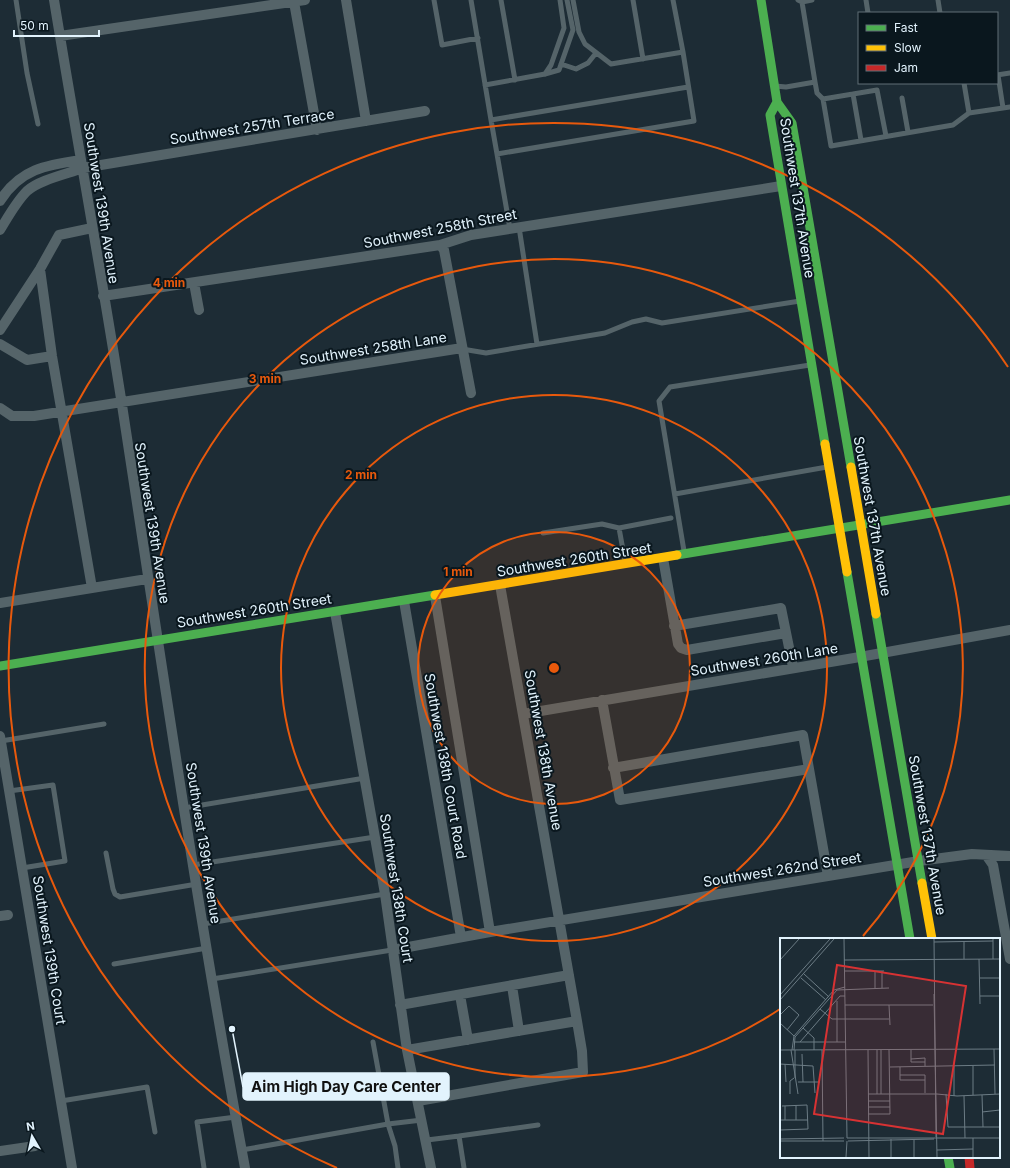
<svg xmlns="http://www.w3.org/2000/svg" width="1010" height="1168" font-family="Inter,sans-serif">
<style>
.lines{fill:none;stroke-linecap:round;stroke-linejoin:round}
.lane{stroke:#556469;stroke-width:5}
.street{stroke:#556469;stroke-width:10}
.fast{stroke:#4caf50;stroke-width:9}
.slow{stroke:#ffc107;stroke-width:9}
.jam{stroke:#c62828;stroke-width:9}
.ring{fill:none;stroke:#e8590c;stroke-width:2}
.labels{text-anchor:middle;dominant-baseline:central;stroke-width:4;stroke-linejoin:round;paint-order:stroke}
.street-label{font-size:14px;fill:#e2f3fd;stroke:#0a171e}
.inset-road{fill:none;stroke:#6c7c85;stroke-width:1}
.view{fill:#d73233;fill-opacity:0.15;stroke:#d73233;stroke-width:2}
.inset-edge{fill:none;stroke:#e2f3fd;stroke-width:2}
.centre{fill:#e8590c;stroke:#0a171e;stroke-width:2}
.ring-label{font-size:12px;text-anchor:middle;font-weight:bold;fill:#e8590c;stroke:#0a171e;stroke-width:4;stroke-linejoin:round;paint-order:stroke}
.leader{fill:none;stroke:#e2f3fd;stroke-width:1.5}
.callout-dot{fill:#e2f3fd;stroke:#0a171e;stroke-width:1.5}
.callout{fill:#e2f3fd;stroke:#e2f3fd;stroke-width:1.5}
.callout-label{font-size:15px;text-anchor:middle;font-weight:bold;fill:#111}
</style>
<rect width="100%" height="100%" fill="#1d2c35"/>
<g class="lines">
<!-- lane -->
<path class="lane" d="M16,0L27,73L38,124
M434,0L442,45L478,38
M471,0L491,120
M501,0L515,80
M573,0L579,32L585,44L611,64L683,52L673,0
M633,0L643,59
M798,0L802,2L812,0
M866,0L868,13
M938,0L940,13
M683,52L694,121L497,154L491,120L688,87
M561,64L576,69L588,63L596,53
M545,74L551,65L564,28L560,0
M997,75L1010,73
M998,75L1003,108
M815,82L817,93L823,99L831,146L953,125L969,113
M964,83L969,113L1010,107
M485,85L545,74L559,70L573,30L567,0
M775,86L786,87L815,82L802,2
M853,94L861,140
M902,98L908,132
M823,99L877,90L886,136
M497,154L510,229
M519,227L537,344
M462,349L486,353L605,333L632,322L646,319L662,323L800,301
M675,494L827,467
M543,533L602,524L619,528
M684,551L659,401L670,387L810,365
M625,561L619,528L671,518
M1,741L104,724
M9,791L53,785L65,861L22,868
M184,808L365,778
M106,853L113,889L115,894L120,897L197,884
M193,865L375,837
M203,924L385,894
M114,964L207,948
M212,979L392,950
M373,1042L388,1124L395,1146L398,1168
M61,1101L147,1087L155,1132
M459,1136L538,1125
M427,1140L459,1136L464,1168
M242,1150L388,1124L422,1120
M204,1168L197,1122L236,1117"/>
<!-- street -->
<path class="street" d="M54,0C76,135 101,270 122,405C161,659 198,915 245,1168
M346,0L366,121
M294,2L317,130
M60,36L305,0
M0,201C20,169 46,165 81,160
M0,230C8,217 16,202 27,191C39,180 67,174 83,168L425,111
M440,245L444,250L471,393
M40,269L52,356L92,588
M194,283L199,310
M103,296L440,245L471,235L781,186
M0,330L40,269L59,235L92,228
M0,344L27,360L52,356
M0,408L12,416H34L462,348
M663,558L678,644L681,648L687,650L786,633
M435,596L490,932
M404,601L461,937
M0,603L147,579
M335,612L385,894L407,1050L431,1168
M674,626L781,608L793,667
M602,700L620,800L809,769
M523,714L854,658L1010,630
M0,736L72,1168
M613,768L803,735L828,876
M986,855L993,865L1010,959
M0,916L8,915
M392,950L490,932L919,861L972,854L1010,856
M512,986L519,1031
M460,995L468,1040
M400,1005L569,975
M407,1050L577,1021
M418,1101L583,1072L582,1051L577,1021L500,585
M0,1151L35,1146"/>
<!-- fast -->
<path class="fast" d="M761,0L777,102L792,123L851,467
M777,102L770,115L825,444
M677,555L1010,500
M847,572L910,939
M876,614L922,883
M0,666L435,595
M948,1157L950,1168"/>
<!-- slow -->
<path class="slow" d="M825,444L847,572
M851,467L876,614
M435,595L677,555
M922,883L932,939"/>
<!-- jam -->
<path class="jam" d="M969,1157L970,1168"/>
</g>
<!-- distance rings -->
<circle cx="554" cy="668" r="136" fill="#e8590c" fill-opacity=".12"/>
<g class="ring">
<circle cx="554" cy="668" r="136"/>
<circle cx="554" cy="668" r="273"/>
<path d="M780 1009A409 409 0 1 1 863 936"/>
<path d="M337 1168A545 545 0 1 1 1008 367"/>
</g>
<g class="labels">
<!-- street labels -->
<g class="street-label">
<text transform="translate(252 126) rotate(-9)">Southwest 257th Terrace</text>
<text transform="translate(798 198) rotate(81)">Southwest 137th Avenue</text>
<text transform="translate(102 203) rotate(81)">Southwest 139th Avenue</text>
<text transform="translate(440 228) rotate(-11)">Southwest 258th Street</text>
<text transform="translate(373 348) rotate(-9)">Southwest 258th Lane</text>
<text transform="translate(873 516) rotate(80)">Southwest 137th Avenue</text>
<text transform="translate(153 523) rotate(81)">Southwest 139th Avenue</text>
<text transform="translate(574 559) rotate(-9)">Southwest 260th Street</text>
<text transform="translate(254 610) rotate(-9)">Southwest 260th Street</text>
<text transform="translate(764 659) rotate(-9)">Southwest 260th Lane</text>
<text transform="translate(544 750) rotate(80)">Southwest 138th Avenue</text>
<text transform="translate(446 766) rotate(80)">Southwest 138th Court Road</text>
<text transform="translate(928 835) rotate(80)">Southwest 137th Avenue</text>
<text transform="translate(204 843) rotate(81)">Southwest 139th Avenue</text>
<text transform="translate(782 869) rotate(-9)">Southwest 262nd Street</text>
<text transform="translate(397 888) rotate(81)">Southwest 138th Court</text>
<text transform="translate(50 950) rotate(81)">Southwest 139th Court</text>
</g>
</g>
<!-- overview -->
<g transform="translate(780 938)">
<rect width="220" height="220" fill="#1d2c35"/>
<path class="inset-road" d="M64,1L67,200M154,1L156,199M213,1V21M154,4L213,3M184,4V21M199,21L200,66M0,22L19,1M64,22L220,21M64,33H104M95,33V50M102,33V50M24,36L49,59M21,40L46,62M200,40H220M154,56L157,219M0,57L50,1M200,58H220M0,62L54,1M57,63V104M65,67H153M109,67L110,87M40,71L52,81H109M0,77L9,68L19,77L7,92M0,85L14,98M23,90L34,100V112M14,104H65M20,104L60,58H65M214,111L215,156M0,112L220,111M11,112L18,156M12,112L14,98L54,52L65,49M14,112L15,99L57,52L109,50M15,112V140M42,112L43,203M88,112L89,219M97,112V156M101,112V156M131,112V124H145M22,116L23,144M131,121L145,120V128M0,126L33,128L35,155M5,126L6,144M193,128V157M110,129L215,127M120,129V142H145M120,137H145V155M18,144H40M10,156V143L14,140M88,156H157L177,158L220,156M166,156L168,189H220M202,157L203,189M174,158V128M184,158L185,200M88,163H110M16,167V182M88,169H110M202,174L220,172M88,176H110L109,112M0,182H28M5,182V168M0,192L28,191L27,167L2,168M67,200H220M193,200V219M0,201L64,200M111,201V219M134,201V219M0,203H64M68,203L154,201M157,212L193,211M66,219L67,203"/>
<path class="view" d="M57,27L186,48L163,196L34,176Z"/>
<rect width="220" height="220" class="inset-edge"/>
</g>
<circle cx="554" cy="668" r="6" class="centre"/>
<g class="ring-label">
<text x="169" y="287">4 min</text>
<text x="265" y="383">3 min</text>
<text x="361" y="479">2 min</text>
<text x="458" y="576">1 min</text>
</g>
<!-- callouts -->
<path class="leader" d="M232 1029L243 1087"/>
<circle class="callout-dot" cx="232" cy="1029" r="4"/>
<rect class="callout" x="243" y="1073" width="206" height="27" rx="4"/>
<g class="callout-label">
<text x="346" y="1092">Aim High Day Care Center</text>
</g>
<!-- legend -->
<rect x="858" y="12" width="140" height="72" fill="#0a171e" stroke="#606f77"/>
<rect x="866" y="25" width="20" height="6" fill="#4caf50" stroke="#606f77"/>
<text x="894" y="32" font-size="12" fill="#e2f3fd">Fast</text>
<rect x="866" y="45" width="20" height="6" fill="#ffc107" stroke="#606f77"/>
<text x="894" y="52" font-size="12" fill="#e2f3fd">Slow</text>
<rect x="866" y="65" width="20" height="6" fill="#c62828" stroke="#606f77"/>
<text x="894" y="72" font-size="12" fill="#e2f3fd">Jam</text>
<!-- north arrow -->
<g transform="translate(32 1136) rotate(351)" stroke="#0a171e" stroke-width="3" paint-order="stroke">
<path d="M0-3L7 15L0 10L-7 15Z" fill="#e2f3fd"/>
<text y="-6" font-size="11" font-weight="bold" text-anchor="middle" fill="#e2f3fd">N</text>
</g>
<!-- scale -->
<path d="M14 30v6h85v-6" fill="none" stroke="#e2f3fd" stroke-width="2"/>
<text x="20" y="30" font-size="12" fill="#e2f3fd" stroke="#0a171e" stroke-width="3" paint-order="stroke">50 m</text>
</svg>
